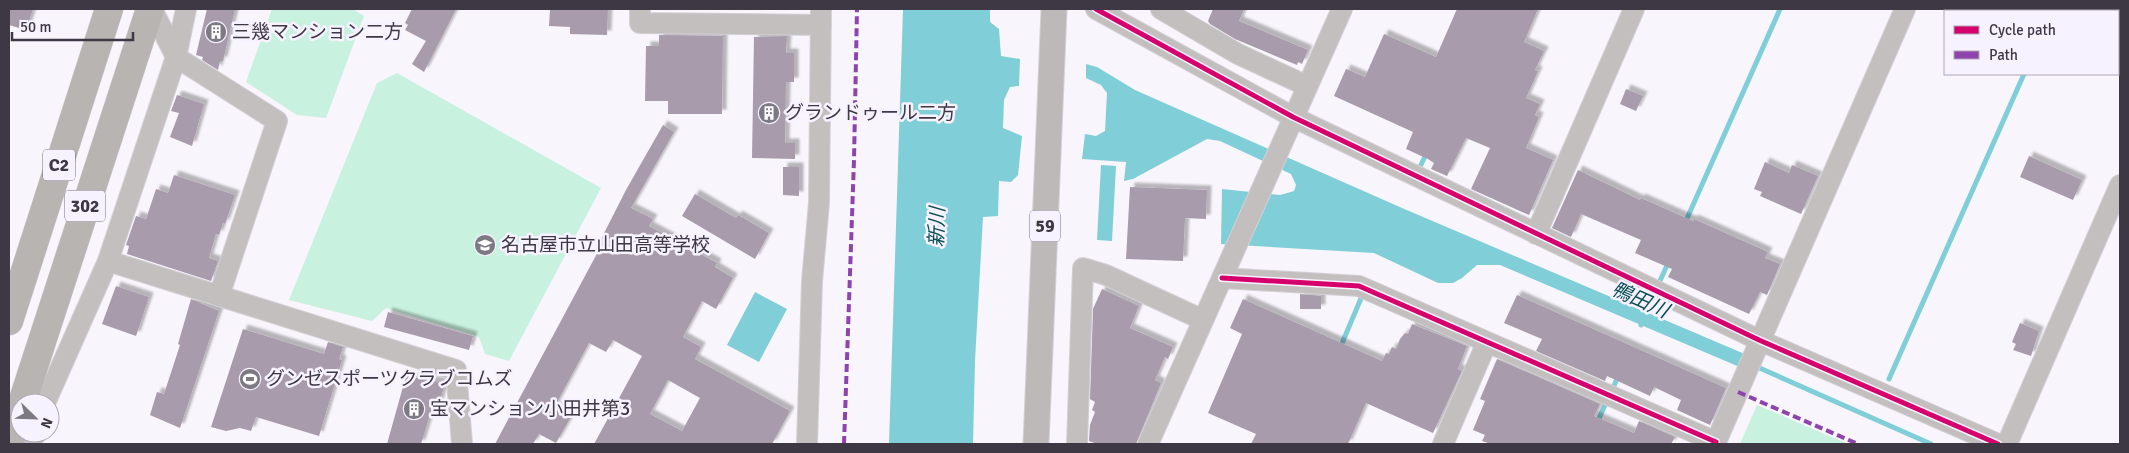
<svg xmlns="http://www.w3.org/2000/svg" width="2129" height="453" font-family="Signika,'Noto Sans JP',sans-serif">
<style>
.green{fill:#c8f1df}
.water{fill:#80ced8}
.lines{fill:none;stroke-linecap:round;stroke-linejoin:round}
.stream{stroke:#80ced8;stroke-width:5}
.building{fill:#a89bab;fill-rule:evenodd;filter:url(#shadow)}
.minor-casing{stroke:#d3d0d6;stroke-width:22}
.major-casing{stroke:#d3d0d6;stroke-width:27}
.highway-casing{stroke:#d3d0d6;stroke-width:29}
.minor{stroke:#c4bfbf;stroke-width:20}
.major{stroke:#bdb9b8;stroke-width:25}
.highway{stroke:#b8b4b2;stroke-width:28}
.quiet{stroke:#8e44ad;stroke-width:4;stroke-dasharray:8 4;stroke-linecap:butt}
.cycleway-casing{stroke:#f7f2ff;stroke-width:8}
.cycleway{stroke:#d6006c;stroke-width:5}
.labels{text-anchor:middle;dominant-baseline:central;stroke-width:5;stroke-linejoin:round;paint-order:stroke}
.shield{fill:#f7f2ff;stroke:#75707c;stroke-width:1}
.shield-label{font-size:18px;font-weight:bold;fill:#3d3844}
.poi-label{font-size:19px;fill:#3d3844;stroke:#f7f2ff;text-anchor:start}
.water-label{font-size:20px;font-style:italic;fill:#0a4f55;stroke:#f7f2ff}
</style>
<defs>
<filter id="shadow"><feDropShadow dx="4.5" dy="-4.5" stdDeviation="1" flood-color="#0004"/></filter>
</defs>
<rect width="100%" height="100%" fill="#f8f5fc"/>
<!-- green -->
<path class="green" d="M272,9H353L364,16L326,118L297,115L246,82Z
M397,73L601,188L509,361L485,354L479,337L386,308L372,321L289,300L377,83Z
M1757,405L1848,444H1740Z"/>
<!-- water -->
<path class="water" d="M903,9H990V22L999,29L1001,56L1020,59L1019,86L1010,87L1004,100L1003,128L1022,136L1018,175L1011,182L999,181L998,216L983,217L975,361L973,444H889Z
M1086,64L1097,67L1135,90L1402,208L1747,355L1742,368L1500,265H1477L1462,278L1453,283H1438L1374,253L1221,244L1222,189L1280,195L1294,191L1296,185L1291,174L1220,141L1207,139L1133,179L1124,181L1126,162L1082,159L1085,134L1096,136L1105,131L1107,93L1101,85L1086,78Z
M1101,165L1116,166L1112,241L1097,240Z
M755,292L787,309L759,362L727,345Z"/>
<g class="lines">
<!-- stream -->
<path class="stream" d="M2051,11L2052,9
M1420,167L1427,152
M1685,223L1780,9
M1659,283L1669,261
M1641,325L1648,308
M1340,348L1362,296
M1755,366L1931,444
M1889,379L2024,74
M1613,388L1616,381
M1597,423L1605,405"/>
</g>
<!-- building -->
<path class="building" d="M9,9H33L26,30L9,25Z
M207,9H235L223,61H220L218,70L202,60L203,57L196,55Z
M412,9H456L424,72L412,64L426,41L405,30L408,25L405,23Z
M550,9H608L607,35L570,34V27L549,26Z
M1213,9H1244L1239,21L1308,50L1302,64L1298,62L1297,65L1235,39L1210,24L1208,21Z
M1457,9H1538L1524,42L1544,51L1535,70L1538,71L1526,98L1540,104L1535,115L1539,117L1526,148L1553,160L1529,215L1471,189L1490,148L1466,138L1447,176L1431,169L1434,163L1428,159L1406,149L1413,132L1334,96L1346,69L1365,77L1384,34L1436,57Z
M659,35L723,36L722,114H668V101H645L646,46H659Z
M787,36L786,53H794V82H786L785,143H795V159L752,158L754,37Z
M1626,89L1643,96L1636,111L1620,104Z
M177,95L204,104L192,146L170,137L179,113L171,111Z
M663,125L674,132L631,208L653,219L649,226L717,263L715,267L733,278L716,309L702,301L683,337L701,347L695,359L790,411L772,444H594L642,356L613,340L606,352L589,343L555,406L572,415L556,443L539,434L533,444H495L600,248L597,247L626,190ZM668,380L700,398L682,431L650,414Z
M2029,156L2082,180L2073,200L2020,177Z
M1765,162L1789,173L1792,165L1818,176L1801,214L1760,196L1762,192L1754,189Z
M783,167H799V196L783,195Z
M1578,170L1640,200L1641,198L1693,221L1694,219L1768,252L1765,258L1780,264L1767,295L1760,292L1749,314L1668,277L1672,269L1635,253L1641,240L1581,214L1571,237L1552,228Z
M174,175L235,195L225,224L223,223L219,235L216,234L209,258L218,261L211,281L127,254L129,246L126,245L136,216L146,219L156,189L168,193Z
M1130,187L1207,190L1206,219L1185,218L1183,261L1126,259Z
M695,194L736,218L738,215L769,233L755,259L682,216Z
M116,286L149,297L136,336L102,324Z
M1102,289L1139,306L1130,328L1173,347L1168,359L1165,357L1155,380L1161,383L1136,444H1097L1089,441L1090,425L1095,412L1092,410L1095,402L1090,399L1093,309Z
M1300,294L1321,296V309H1300Z
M1517,295L1726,388L1710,425L1677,410L1681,400L1654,387L1650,396L1607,376L1605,381L1536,351L1542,339L1504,323Z
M191,299L219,311L180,428L150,415L157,392L164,394L180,345L178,344Z
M1243,299L1382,361L1386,353L1389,354L1392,347L1396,349L1400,339L1405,333L1408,334L1412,324L1467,346L1458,369L1462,371L1433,433L1366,403L1348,444H1251L1256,434L1208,413L1242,334L1230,328Z
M388,312L473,336L469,350L384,327Z
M2020,323L2039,331L2031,356L2013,350L2016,344L2012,342Z
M243,329L324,354L328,342L343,347L339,359L342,360L319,436L256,417L251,431L240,428L226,431L211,427Z
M1497,359L1600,404L1594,416L1634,433L1639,421L1675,437L1671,444H1491L1482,441L1485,435L1473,430L1485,401L1480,399Z
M406,376L445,383L437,410L432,408L421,444H387Z"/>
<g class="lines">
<!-- minor casing -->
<g class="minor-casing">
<path id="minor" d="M152,9L176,57L277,121L219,296
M640,9V23L821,25
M1096,9L1293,117L1759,340L1998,444
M1161,9L1238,54L1307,86
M2074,9L2080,11
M2118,28L2120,29
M1536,234L1634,9
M108,261L456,370L462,444
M1222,278L1359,286L1716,442
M45,403L108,261L176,57L186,9
M31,444L35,433
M807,444L812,281L819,203L821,9
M1077,444L1083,268L1106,275L1203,320
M1148,444L1342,9
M1443,444L1487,342
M1715,444L1905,9
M2007,444L2120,185"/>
</g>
<!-- major casing -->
<g class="major-casing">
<path id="major" d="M1036,444L1054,9"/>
</g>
<!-- highway casing -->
<g class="highway-casing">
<path id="highway" d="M9,321L109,9
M22,403L150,9
M9,444L20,409"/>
</g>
<!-- minor -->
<use href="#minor" class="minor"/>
<!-- major -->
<use href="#major" class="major"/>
<!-- highway -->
<use href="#highway" class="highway"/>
<!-- quiet -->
<path class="quiet" d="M1738,392L1858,444
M844,444L854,160L857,9"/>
<!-- cycleway casing -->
<g class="cycleway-casing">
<path id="cycleway" d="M1096,9L1293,117L1759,340L1998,444
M1222,278L1359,286L1716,442L1715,444"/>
</g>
<!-- cycleway -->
<use href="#cycleway" class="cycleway"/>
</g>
<!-- icons -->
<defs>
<g id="building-disc" transform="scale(1.125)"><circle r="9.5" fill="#7e7a84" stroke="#f7f2ff"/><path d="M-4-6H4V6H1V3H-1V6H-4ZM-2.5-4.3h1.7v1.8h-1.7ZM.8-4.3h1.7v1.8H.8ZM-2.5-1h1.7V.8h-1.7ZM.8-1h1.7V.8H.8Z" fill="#fff"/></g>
<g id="school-disc" transform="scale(1.125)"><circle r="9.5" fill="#7e7a84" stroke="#f7f2ff"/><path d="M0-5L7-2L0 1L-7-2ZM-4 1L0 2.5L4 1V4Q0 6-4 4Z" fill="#fff"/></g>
<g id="stadium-disc" transform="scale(1.125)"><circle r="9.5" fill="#7e7a84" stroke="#f7f2ff"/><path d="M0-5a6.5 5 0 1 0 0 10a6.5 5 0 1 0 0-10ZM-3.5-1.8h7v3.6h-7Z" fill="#fff"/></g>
</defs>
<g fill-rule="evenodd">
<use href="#building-disc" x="216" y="32"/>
<use href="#building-disc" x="769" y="113"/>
<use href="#school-disc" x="485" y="245"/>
<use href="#stadium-disc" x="250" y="379"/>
<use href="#building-disc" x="414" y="409"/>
</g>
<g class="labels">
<!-- shield labels -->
<g class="shield">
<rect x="43" y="149.5" width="32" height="31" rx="4"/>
<rect x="65" y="190.5" width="40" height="31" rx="4"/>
<rect x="1030" y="210.5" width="30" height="31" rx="4"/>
</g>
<g class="shield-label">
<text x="59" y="165">C2</text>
<text x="85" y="206">302</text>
<text x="1045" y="226">59</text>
</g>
<!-- poi labels -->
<g class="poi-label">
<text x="232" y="32">三幾マンション二方</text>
<text x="785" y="113">グランドゥール二方</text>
<text x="501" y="245">名古屋市立山田高等学校</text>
<text x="266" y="379">グンゼスポーツクラブコムズ</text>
<text x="430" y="409">宝マンション小田井第3</text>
</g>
<!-- water labels -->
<g class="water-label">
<text transform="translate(937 227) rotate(-88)">新川</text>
<text transform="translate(1640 300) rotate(24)">鴨田川</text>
</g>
</g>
<!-- border -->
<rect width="2129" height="453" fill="none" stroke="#3d3844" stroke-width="20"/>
<!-- legend -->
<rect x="1944" y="10" width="175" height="65" fill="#f7f2ff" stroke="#ada8b4"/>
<rect x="1954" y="26" width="25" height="8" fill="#d6006c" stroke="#ada8b4"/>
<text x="1989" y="35" font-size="15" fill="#3d3844">Cycle path</text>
<rect x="1954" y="51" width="25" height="8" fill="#8e44ad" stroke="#ada8b4"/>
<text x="1989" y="60" font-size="15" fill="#3d3844">Path</text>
<!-- north arrow -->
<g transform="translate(35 418) rotate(113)"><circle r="24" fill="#f7f2ff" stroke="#ada8b4"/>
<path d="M0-4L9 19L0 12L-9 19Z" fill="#7e7a84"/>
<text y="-8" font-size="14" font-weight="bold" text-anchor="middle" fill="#3d3844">N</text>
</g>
<!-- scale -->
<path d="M12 32v8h121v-8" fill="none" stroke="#3d3844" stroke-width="2.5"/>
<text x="20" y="32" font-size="15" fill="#3d3844" stroke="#f7f2ff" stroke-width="4" paint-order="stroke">50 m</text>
</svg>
